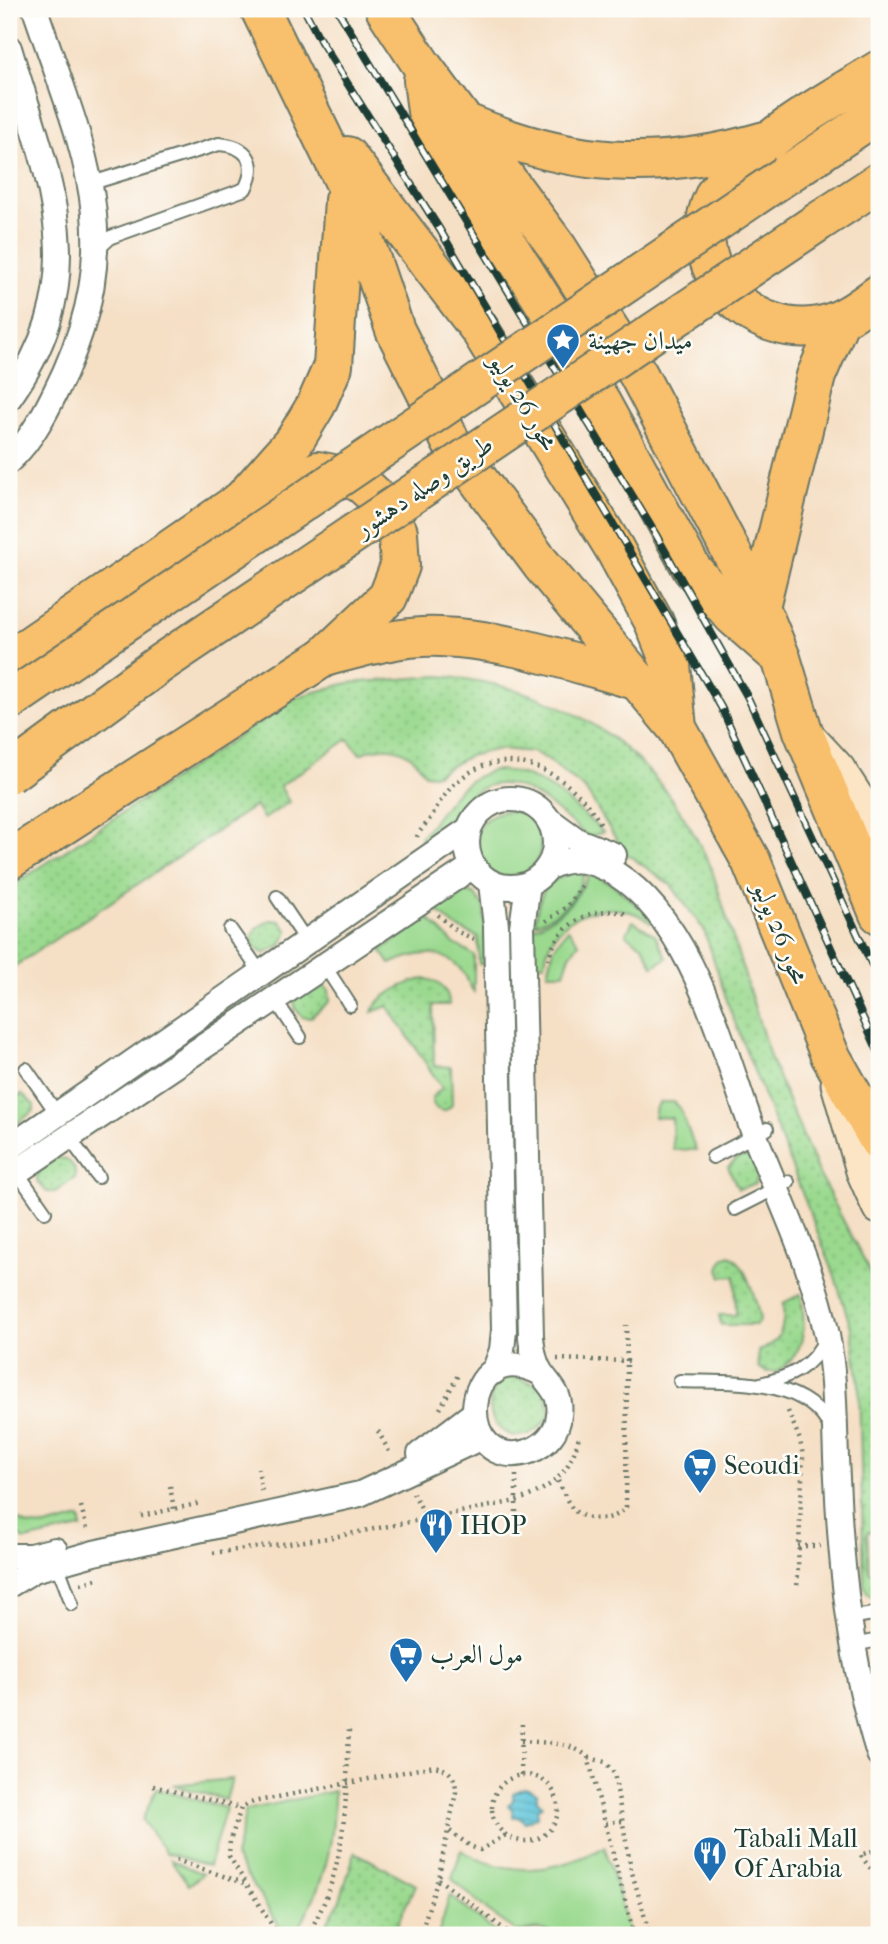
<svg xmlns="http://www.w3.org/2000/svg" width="888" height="1944" font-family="'IM FELL French Canon',Amiri,serif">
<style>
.grass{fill:url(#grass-dots);stroke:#5c8b61;stroke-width:2}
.garden{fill:#9ad98e;stroke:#5c8b61;stroke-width:2}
.water{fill:url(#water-rules);stroke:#3e8187;stroke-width:2}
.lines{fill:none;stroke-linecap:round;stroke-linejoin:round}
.service-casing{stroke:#6a7667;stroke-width:16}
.minor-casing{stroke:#6a7667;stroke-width:28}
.secondary-casing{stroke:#6a7667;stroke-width:37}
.primary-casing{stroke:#6a7667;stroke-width:42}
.trunk-casing{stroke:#6a7667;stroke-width:42}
.path{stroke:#6a7667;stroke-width:4.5;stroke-dasharray:2 5;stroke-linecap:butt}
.service{stroke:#fff;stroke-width:12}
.minor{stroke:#fff;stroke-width:24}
.secondary{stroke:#fce5c4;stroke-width:33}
.primary{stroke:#f8bf6c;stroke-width:38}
.trunk{stroke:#f8bf6c;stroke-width:38}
.rail-casing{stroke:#1f3d34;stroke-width:8}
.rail{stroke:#fdfcf7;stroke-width:5;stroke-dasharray:16;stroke-linecap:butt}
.primary-bridge-casing{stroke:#6a7667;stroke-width:42;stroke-linecap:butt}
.primary-bridge{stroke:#f8bf6c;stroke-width:38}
.labels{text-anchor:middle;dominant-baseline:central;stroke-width:5;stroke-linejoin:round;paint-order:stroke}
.poi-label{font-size:26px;fill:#1f3d34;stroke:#fdfcf7;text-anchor:start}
.street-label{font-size:26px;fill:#1f3d34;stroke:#fdfcf7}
</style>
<defs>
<pattern id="grass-dots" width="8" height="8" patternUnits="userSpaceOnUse" patternTransform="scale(1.75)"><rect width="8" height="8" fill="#9ad98e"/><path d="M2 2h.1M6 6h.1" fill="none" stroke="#84bb7b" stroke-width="1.8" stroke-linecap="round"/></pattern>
<pattern id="water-rules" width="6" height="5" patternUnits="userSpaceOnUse" patternTransform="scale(1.75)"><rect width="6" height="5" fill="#5dc5da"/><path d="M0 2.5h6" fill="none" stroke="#4ca1b2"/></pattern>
</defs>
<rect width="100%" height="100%" fill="#fdfcf7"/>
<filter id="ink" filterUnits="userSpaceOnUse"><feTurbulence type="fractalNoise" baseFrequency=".0143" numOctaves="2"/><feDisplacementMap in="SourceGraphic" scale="14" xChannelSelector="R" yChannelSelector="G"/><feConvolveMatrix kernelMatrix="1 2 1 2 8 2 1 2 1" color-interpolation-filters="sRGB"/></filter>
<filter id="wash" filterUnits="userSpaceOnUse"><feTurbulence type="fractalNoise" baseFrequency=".00686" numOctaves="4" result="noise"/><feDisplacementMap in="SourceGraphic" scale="28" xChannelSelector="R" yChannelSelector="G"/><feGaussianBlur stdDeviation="1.57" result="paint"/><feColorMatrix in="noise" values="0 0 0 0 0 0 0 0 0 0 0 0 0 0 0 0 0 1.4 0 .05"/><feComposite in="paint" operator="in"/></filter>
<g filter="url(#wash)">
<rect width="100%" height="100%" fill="#f5dfc5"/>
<!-- grass -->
<path class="grass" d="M439,676C569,687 659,750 712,870L771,1060L818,1172L879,1289V1532H867L869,1572L879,1573V1599L868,1594L864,1585L859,1385L852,1331L834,1274L730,1010L704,930L671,885L624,852L585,789L547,759L533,752L499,749L469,756L434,775L425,774C410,747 387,742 360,754L348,739L280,786L289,802L264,819L255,806L9,970V888L297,697L348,683Z
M270,920L280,921L288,931L281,945L264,954L253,946L251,938L256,929Z
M426,979C441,982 449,990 449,1005H433L434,1066L451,1067L452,1105L445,1111C437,1111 432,1106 432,1097L442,1088L388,1006L372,1012C377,996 410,980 426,979Z
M319,982L329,990L330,1001L310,1018L302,1017L295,1008L294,997Z
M22,1094L34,1105V1111L9,1129V1100Z
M739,1157H751L759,1172L755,1184L738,1189L728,1167Z
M56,1158C68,1157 77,1166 75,1178L55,1192H47L37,1181L38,1171Z
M730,1255C746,1263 757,1302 760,1320L756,1325H721L719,1315H736L735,1276L722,1277L719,1269L723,1258Z
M801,1294C806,1326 807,1354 776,1372H767L759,1368L758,1351C782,1344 785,1326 783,1303Z
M511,1376L546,1387L550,1415C512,1471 461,1401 511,1376Z
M355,1852L416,1885L401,1915L395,1935H331L323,1930L340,1900Z"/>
<!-- garden -->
<path class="garden" d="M494,770C542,771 570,803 603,832L589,837C554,811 509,756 464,801C456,808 456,815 451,824C447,834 436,840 428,846L420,837C447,809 453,782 494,770Z
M475 844a33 33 0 1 1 66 0a33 33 0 1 1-66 0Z
M585,870C580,896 560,916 535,923C540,886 548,877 585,870Z
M590,872L616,887L654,919L651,923C614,893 548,913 545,964L534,963L533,928C563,915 576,902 590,872Z
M457,890L474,894L484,907L486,964H479L478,937L456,927L437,911L439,904Z
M428,918L453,943L474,955V992C469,986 467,978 463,972C443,946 416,953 390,964L381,950Z
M633,921L655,935L667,958L653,966L643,946L626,935Z
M568,929L579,943L570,955L564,973H548L554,947Z
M661,1102H674L680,1108L696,1150H673L672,1118L654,1117L656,1107Z
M9,1511C28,1536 54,1525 80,1518L82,1528L25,1540L9,1529Z
M232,1779L226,1800L173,1785Z
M156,1789L226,1808L209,1866L166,1853L142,1820Z
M334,1791C335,1844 324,1885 297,1931L293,1935H285L235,1857L246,1810Z
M605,1847L630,1935H565L537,1929L518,1932L489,1912L452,1879L461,1850C509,1879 557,1872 605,1847Z
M171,1860L203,1874L189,1885Z
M450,1895L499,1935H438Z"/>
<!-- water -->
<path class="water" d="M525,1788L537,1793V1800L542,1805L537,1810V1817L525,1822L520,1817H513V1810L508,1806L513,1800V1793Z"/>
</g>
<g filter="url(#ink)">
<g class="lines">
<!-- service casing -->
<g class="service-casing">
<path id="service" d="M92,183L219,144C247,146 259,162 245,189L111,237L97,250
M277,897L306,940
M230,929L261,973
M324,965L350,1005
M274,998L300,1037
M26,1069L58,1115
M69,1137L98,1177
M713,1157L767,1129
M17,1172L45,1212
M735,1209L788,1182
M680,1381C730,1383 805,1376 831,1429
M760,1384C790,1377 812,1368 825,1339
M56,1561L72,1604
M849,1618L879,1613
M853,1645L879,1640"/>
</g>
<!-- minor casing -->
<g class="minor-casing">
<path id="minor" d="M9,48C47,176 97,275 9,398
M9,461C34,438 51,402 65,372C128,230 80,144 35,9
M467 843a44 44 0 1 1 88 0a44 44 0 1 1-88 0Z
M549,820L578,841L614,855
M547,868C572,855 593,860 616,874C695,924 723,1052 755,1136C780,1201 813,1267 827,1335C836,1382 834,1430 837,1478C841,1571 851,1665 879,1754
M491,883L496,926L504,1330L502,1350L494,1372
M528,884L522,927L531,1337C532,1348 534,1363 541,1373C551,1387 562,1395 559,1415C558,1431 546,1445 530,1451C453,1477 457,1331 541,1373
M9,1148L469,829
M9,1177L473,866
M420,1454L473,1414
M9,1556H30L55,1550
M9,1585L34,1570L94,1553L360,1494L482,1437"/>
</g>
<!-- secondary casing -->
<g class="secondary-casing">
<path id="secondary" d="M812,741L838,769L879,832
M838,1084L863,1171L879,1207"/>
</g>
<!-- primary casing -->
<g class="primary-casing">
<path id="primary" d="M879,70C829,101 778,127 736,171C729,178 720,186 715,194C678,266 751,342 824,325C845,320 862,306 879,294
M786,175L879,113
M818,222L879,182
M9,660L242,500L318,471L348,477L362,484L384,504L398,532L400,566L388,597L324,657L9,860"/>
</g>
<!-- trunk casing -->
<g class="trunk-casing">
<path id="trunk" d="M260,9L345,183L395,330L453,446L541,564L677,728L751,861L830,1055L879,1141
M385,9L421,64L557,247L638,374L760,607L781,658L803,731L879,914
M423,80L427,111L445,146L559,326L692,569L733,616L774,652
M464,122C569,167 655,173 765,141
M347,156L480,330L614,548L654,622L671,665L677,728
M242,500L295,440L316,405L333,366L344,200
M760,607L816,376L840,320
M324,657C362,647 401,635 440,637C508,639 574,663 639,681"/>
</g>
<!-- path -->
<path class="path" d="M417,837C419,830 430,821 434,812C477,732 562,756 602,826
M438,915L458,932L474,939
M546,921L567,907L583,884
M548,960C558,924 591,904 627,914
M557,1359L627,1361L626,1325
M440,1409L459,1373
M788,1411L800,1440L803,1456L797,1589
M378,1431L391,1455
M791,1463L803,1464
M258,1468L262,1492
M516,1475V1512
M558,1481C563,1490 567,1504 575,1511C588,1523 617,1521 626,1507L627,1361
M170,1486L174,1509
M413,1493L428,1520
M81,1506L88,1533
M141,1516L201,1503
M798,1546H820
M213,1553L328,1538L516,1501C551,1489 571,1473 579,1436
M81,1584L99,1578
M521,1741C545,1743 570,1741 588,1757L634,1935
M589,1758L605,1762L614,1773L631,1869L650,1935
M521,1775L522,1720
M492 1808a33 33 0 1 1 66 0a33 33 0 1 1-66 0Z
M153,1786L241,1808
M606,1823L622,1821
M450,1831L470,1846L480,1850L506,1835
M879,1849L860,1855L879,1879
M176,1860L244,1883
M438,1879L512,1935
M278,1935L229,1856L230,1841L241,1808L253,1802L434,1766C449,1769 456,1776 456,1792L438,1879L420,1935
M307,1935C347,1873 346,1801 349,1729"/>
<!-- service -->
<use href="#service" class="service"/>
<!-- minor -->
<use href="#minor" class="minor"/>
<!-- secondary -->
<use href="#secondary" class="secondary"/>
<!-- primary -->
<use href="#primary" class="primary"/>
<!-- trunk -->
<use href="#trunk" class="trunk"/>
<!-- rail casing -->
<g class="rail-casing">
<path id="rail" d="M304,9L320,40L440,230L721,707L879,1053
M337,9L655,533L748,698L879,980"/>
</g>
<!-- rail -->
<use href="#rail" class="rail"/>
<!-- primary-bridge casing -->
<g class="primary-bridge-casing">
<path id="primary-bridge" d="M9,701L786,175
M9,774L161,663L818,222"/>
</g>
<!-- primary-bridge -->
<use href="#primary-bridge" class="primary-bridge"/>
</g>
</g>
<!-- icons -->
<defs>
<g id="sight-pin" transform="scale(1.75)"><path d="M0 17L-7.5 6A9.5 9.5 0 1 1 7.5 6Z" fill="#1f6fb2" stroke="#fdfcf7"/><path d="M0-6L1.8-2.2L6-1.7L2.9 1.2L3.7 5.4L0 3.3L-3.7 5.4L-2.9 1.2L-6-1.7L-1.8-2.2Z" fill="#fff"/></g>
<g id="supermarket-pin" transform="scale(1.75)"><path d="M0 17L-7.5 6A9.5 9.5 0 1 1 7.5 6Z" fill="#1f6fb2" stroke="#fdfcf7"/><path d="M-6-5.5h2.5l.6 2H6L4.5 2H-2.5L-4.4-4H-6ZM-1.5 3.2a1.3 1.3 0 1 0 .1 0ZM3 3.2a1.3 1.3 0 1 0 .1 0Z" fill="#fff"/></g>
<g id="restaurant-pin" transform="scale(1.75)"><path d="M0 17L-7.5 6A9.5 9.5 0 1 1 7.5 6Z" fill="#1f6fb2" stroke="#fdfcf7"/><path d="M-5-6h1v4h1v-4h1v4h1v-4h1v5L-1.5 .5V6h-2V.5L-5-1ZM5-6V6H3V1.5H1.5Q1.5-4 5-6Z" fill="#fff"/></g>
</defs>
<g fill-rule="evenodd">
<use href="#sight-pin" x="563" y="340"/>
<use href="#supermarket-pin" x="700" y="1465"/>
<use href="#restaurant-pin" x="436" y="1525"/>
<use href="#supermarket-pin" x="406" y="1654"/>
<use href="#restaurant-pin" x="710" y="1853"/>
</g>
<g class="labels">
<!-- poi labels -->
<g class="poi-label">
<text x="588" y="340">ميدان جهينة</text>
<text x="724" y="1465">Seoudi</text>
<text x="460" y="1525">IHOP</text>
<text x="430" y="1654">مول العرب</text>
<text x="734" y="1838">Tabali Mall<tspan x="734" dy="30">Of Arabia</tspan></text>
</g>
<!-- street labels -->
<g class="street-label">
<text transform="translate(524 402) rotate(59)">محور 26 يوليو</text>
<text transform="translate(424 486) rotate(-34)">طريق وصله دهشور</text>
<text transform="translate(781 933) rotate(68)">محور 26 يوليو</text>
</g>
</g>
<!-- margin -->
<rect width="888" height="1944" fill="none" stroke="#fdfcf7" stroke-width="35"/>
</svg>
